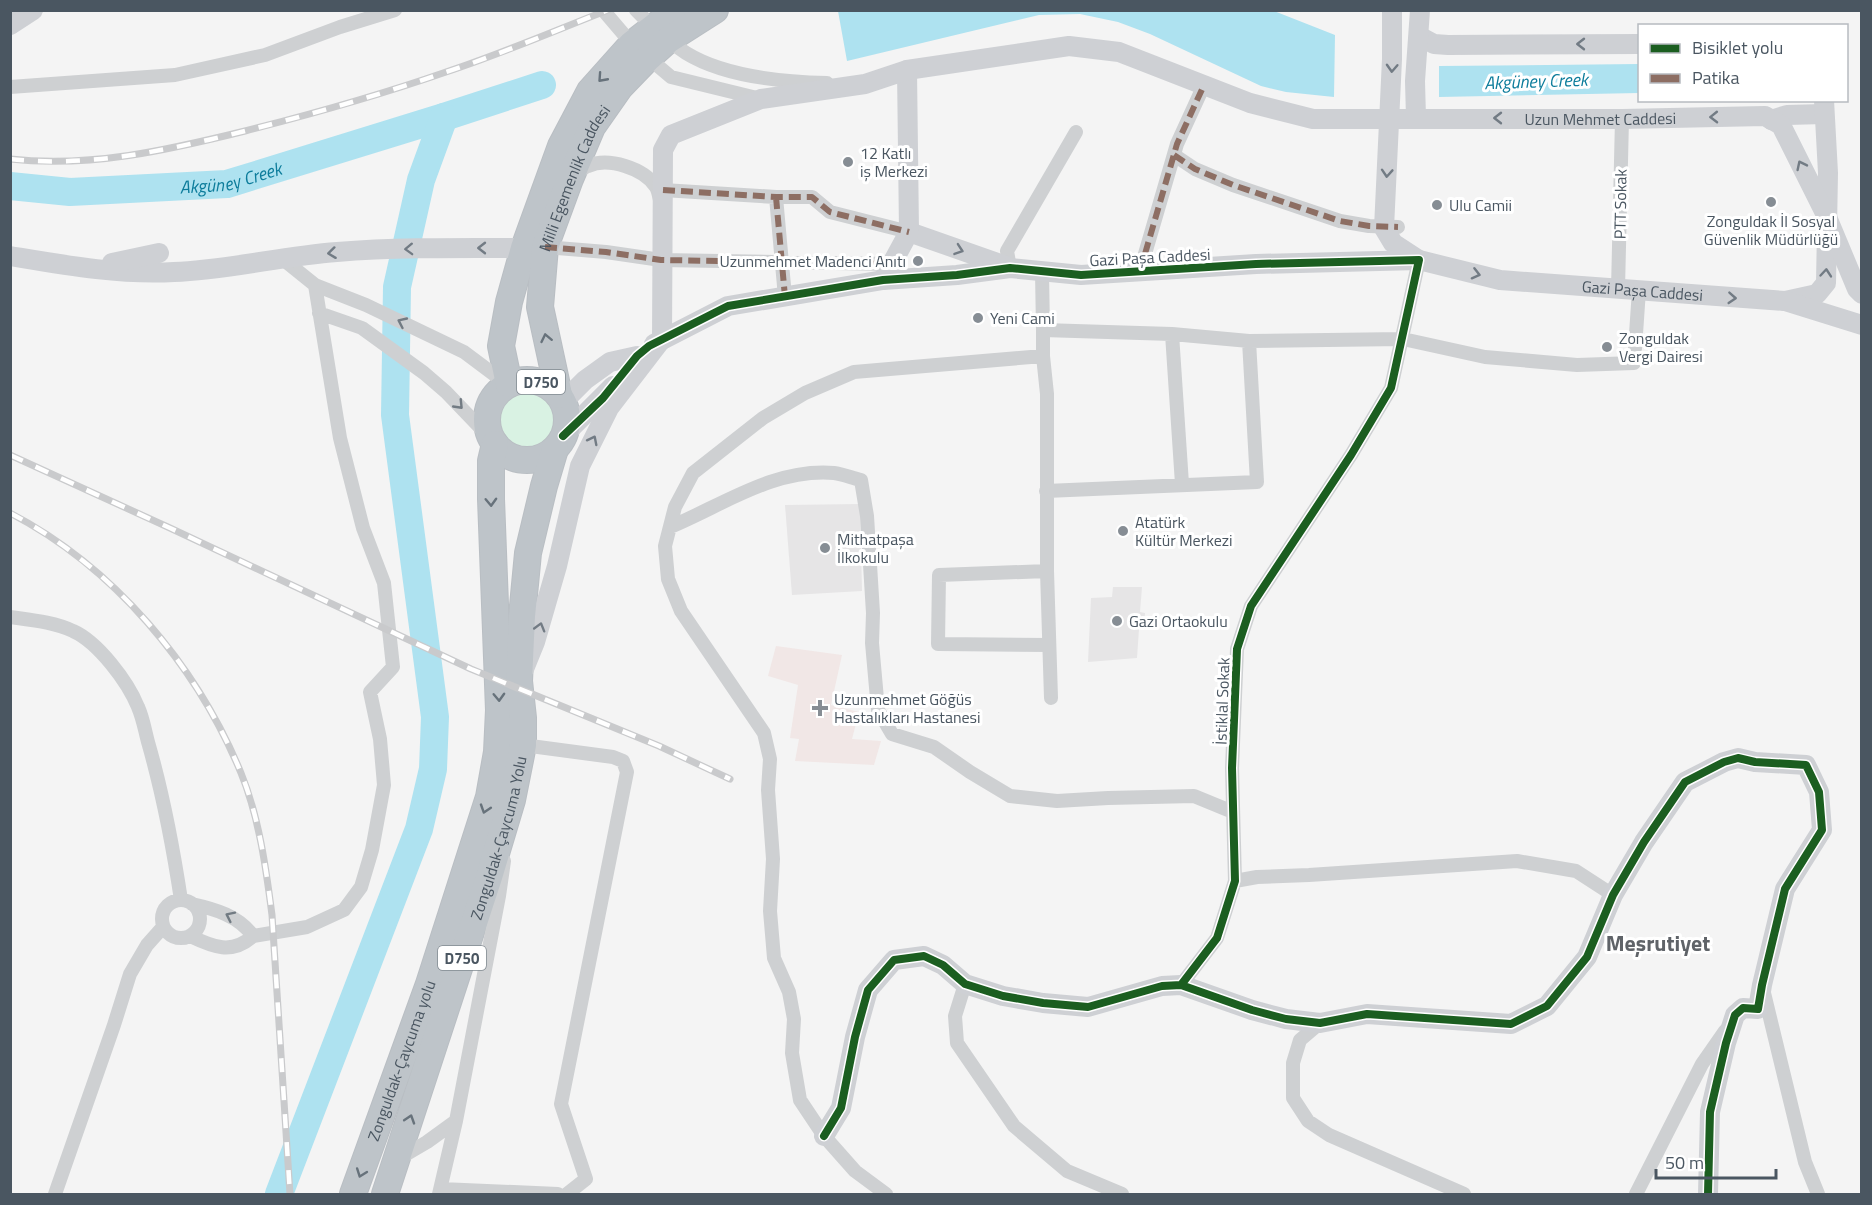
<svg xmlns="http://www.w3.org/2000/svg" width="1872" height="1205" font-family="'Titillium Web',sans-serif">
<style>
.education{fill:#e6e5e6}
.medical{fill:#f1e7e6}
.green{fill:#d9f2e3}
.water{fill:#aee2f0}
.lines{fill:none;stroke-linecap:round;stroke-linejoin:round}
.river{stroke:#aee2f0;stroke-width:28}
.highway-casing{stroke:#b9bec3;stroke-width:28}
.street{stroke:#ced0d2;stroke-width:14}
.secondary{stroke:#ced0d4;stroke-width:20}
.highway{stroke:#bec4c9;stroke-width:26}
.rail-casing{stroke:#c9cacc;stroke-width:7}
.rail{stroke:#fff;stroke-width:4.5;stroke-dasharray:14;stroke-linecap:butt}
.quiet{stroke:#8d6e63;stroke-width:6;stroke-dasharray:12 6;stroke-linecap:butt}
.cycleway-casing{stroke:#fff;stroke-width:11}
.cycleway{stroke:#1b5e20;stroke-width:8}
.oneway{stroke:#727b84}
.oneway2{stroke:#67727b}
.oneway3{stroke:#727b83}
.poi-dot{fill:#868d94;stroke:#fff;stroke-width:2}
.labels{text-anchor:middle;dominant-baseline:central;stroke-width:6;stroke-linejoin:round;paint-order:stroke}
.shield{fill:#fff;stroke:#808990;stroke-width:1.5}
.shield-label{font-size:15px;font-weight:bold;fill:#4a5661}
.street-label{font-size:16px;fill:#4a5661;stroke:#fff}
.poi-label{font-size:16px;fill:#4a5661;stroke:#fff;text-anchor:start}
.water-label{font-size:18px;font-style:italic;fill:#0c7c9b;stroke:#fff}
.district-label{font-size:22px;font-weight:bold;fill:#5f6368;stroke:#fff}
</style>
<rect width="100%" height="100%" fill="#f4f4f4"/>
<!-- education -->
<path class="education" d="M860,504L862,591L792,595L785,505Z
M1113,587H1142L1140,612L1145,613L1144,629H1139L1137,658L1088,662L1091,598L1112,597Z"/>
<!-- medical -->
<path class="medical" d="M776,646L842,655L831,705L859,712L852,739L881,741L874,765L795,761L799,739L790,738L798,685L768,676Z"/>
<!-- green -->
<path class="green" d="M491 420a36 36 0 1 1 72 0a36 36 0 1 1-72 0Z"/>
<!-- water -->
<path class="water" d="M838,11H1274L1335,35L1334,97L1286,92L1261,86L1150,34L1118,22L1080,14L1039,15L847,61Z
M1639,64V93L1439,97V66Z"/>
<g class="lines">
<!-- river -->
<g class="river">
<path id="s1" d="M10,186L70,192L227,184L444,117L542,85"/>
<path d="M279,1194L419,829L433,769L435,717L395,415L397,287L421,180L444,117"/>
</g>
<!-- highway casing -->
<g class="highway-casing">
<g id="highway">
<circle cx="527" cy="420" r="40"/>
<path d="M509,384L501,346L509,302L524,248L561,146L590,91L632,44L676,10"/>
<path id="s4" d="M559,395L540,307L545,247L570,179L592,127L620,87L648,58L668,40L715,10"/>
<path id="s5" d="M353,1194L429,984L489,797L497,752L499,710L491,499V461L495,444"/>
<path id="s6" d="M385,1194L489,877L512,800L523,745V718L519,681L522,616L528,553L544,486L555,449"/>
</g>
</g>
<!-- street -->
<path class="street" d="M603,10L632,44L671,77L761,99
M636,10C651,26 667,41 686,53C725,77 782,82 827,83
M10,87L175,75L265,55L340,27L395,10
M1174,155L1195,169L1233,185L1340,221L1369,226L1398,227
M576,174C580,171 584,167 588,166C608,157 644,168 656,187C658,190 659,196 660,200
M663,190L776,197H812L830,212L909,232
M776,197L785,297
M545,247L606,252L661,260L892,264
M1010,268L1007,251L1076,132
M1140,271L1177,144L1204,85
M1042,272L1043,330L1172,334L1249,341L1403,339L1485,357L1577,365L1634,363L1639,290
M315,285L366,305L464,352L508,385
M1618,289L1622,119
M319,313L362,328L424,373L446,392L492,440
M1043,330V356L1047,394V571L1051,698
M1172,334L1182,484
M1046,491L1257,482L1249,341
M670,527C723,505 774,468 834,473C843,474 852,478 861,480L867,516L873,613L872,643L878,710L892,734L934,747L970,772L1010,796L1057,801L1108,798L1194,796L1233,812
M1047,571L939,575L938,644L1048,645
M10,617C31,620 54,622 73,631C98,642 128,682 138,707C143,718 145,731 148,742C163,794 173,847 181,900
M523,745L613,757L623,761L627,772L561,1104L586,1179L567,1194
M1235,881L1257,877L1309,875L1517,861L1576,871L1613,895
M162 919a19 19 0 1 1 38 0a19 19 0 1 1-38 0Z
M190,936C213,947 232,955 253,936C239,916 215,909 192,904
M253,936L307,927L344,910L361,887L372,850L384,785L380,739L370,692L393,667L384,583L363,528L340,438L315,285L284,260
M965,984L955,1016L957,1043L1014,1126L1067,1171L1122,1194
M1181,985L1217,938L1235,881L1232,768L1237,649L1251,606L1351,455L1391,388L1419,260
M1764,993L1805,1162L1818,1194
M1320,1023L1300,1040L1293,1063V1098L1308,1121L1329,1135L1464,1194
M398,1159L427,1142L456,1121
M441,1189L558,1194
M55,1194L114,1025L130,974L147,945L163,927
M439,1194L456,1121L499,896L504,861
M886,1194L855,1171L824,1136L800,1100L792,1053L794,1019L789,992L774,958L770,911L773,859L768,790L770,759L764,733L681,611L668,579L665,546L675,507L693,473L763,418L805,393L854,372L1043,356
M1636,1194L1702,1064L1725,1031"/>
<!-- secondary -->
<g class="secondary">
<path d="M1392,10V59L1384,228L1393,243L1419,260"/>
<path d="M10,25L33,10"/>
<path d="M1419,36L1434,44L1448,45L1640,44"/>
<path d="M1416,118L1415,81L1420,10"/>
<path d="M1771,120L1787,115L1824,114"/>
<path d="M909,232L1006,266"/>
<path d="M10,256C64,265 119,275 174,272C228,270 282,256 337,252C399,247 462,248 524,248"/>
<path d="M112,263L159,253"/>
<path d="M883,280L909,232L907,70"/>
<path d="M1785,301L1817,294L1826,283L1828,173L1824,100"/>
<path id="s2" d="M654,344L728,306L883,280L957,275L1010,268L1081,275L1256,264L1419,260L1500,280L1785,301L1862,325"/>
<path d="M563,402L585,380L610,362L637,356"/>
<path d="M563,436L613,386"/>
<path id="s3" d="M524,669L535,642L557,566L580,466L609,408L662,339L663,150L671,135L761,99L865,84L907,70L1069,46L1119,52L1250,103L1313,119H1622L1765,116L1781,125L1827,217L1857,289L1862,294"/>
<path d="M824,1136L841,1108L855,1037L868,990L894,960L924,956L943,965L965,984L1003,996L1043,1003L1088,1007L1162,986L1181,985L1252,1010L1286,1019L1320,1023L1367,1014L1511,1024L1547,1006L1587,957L1613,895L1644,842L1685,782L1724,762L1738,758L1755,762L1806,765L1819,792L1822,830L1785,889L1762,985L1758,1009L1743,1008L1735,1015L1726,1043L1710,1112L1708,1194"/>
</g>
<!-- highway -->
<use href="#highway" class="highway"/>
<!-- rail casing -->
<g class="rail-casing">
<path id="rail" d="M10,159C90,168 168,150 245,131C312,114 380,95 446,72C501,54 554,31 608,10
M10,455L170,528L471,669L659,746L730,779
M10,513C114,567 197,666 241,773C259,817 266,868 272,915L290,1194"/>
</g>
<!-- rail -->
<use href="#rail" class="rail"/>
<!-- quiet -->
<path class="quiet" d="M1174,155L1195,169L1233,185L1340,221L1369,226L1398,227
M663,190L776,197H812L830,212L909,232
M776,197L785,297
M545,247L606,252L661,260L892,264
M1140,271L1177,144L1204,85"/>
<!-- cycleway casing -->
<g class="cycleway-casing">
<path id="cycleway" d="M563,436L603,398L637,356L649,346L728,306L883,280L957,275L1010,268L1081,275L1256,264L1419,260L1391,388L1351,455L1251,606L1237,649L1232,768L1235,881L1217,938L1181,985
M824,1136L841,1108L855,1037L868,990L894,960L924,956L943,965L965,984L1003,996L1043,1003L1088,1007L1162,986L1181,985L1252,1010L1286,1019L1320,1023L1367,1014L1511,1024L1547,1006L1587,957L1613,895L1644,842L1685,782L1724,762L1738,758L1755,762L1806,765L1819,792L1822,830L1785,889L1762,985L1758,1009L1743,1008L1735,1015L1726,1043L1710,1112L1708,1194"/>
</g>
<!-- cycleway -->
<use href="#cycleway" class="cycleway"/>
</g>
<!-- one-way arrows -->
<defs><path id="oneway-chevron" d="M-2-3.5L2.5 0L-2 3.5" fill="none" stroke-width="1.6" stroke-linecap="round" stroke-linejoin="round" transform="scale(1.5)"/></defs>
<g class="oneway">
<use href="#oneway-chevron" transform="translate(1581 44) rotate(180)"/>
<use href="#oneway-chevron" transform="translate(1392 68) rotate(93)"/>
<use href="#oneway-chevron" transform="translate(1714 117) rotate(179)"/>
<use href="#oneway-chevron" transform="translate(1498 118) rotate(-180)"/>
<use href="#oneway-chevron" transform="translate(1801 165) rotate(-116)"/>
<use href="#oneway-chevron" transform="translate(1387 173) rotate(94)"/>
<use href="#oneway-chevron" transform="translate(482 248) rotate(-180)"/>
<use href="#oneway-chevron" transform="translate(409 249) rotate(178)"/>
<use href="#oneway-chevron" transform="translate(959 250) rotate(19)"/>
<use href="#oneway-chevron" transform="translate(332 253) rotate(173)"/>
<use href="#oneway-chevron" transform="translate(1826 273) rotate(-85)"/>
<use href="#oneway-chevron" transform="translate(1476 274) rotate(14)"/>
<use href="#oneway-chevron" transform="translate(1732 298) rotate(4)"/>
<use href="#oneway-chevron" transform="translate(593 440) rotate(-63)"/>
<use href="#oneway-chevron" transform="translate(540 627) rotate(-74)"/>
</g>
<g class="oneway2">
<use href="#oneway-chevron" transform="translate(602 78) rotate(132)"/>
<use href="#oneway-chevron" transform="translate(546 338) rotate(-102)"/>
<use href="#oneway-chevron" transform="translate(491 502) rotate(88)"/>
<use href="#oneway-chevron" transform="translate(499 697) rotate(88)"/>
<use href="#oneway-chevron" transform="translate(485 809) rotate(108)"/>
<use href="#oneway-chevron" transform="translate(410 1119) rotate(-72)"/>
<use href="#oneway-chevron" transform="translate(361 1173) rotate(110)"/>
</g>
<g class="oneway3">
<use href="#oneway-chevron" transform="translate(402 322) rotate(-155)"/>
<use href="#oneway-chevron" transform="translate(459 405) rotate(46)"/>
<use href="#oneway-chevron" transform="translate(230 916) rotate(-154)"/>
</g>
<!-- markers -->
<g class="poi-dot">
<circle cx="848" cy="162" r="6"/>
<circle cx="1771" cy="202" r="6"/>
<circle cx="1437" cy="205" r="6"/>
<circle cx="918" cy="261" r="6"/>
<circle cx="978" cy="318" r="6"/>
<circle cx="1607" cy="347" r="6"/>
<circle cx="1123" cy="531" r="6"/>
<circle cx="825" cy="548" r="6"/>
<circle cx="1117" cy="621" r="6"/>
<path d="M817 699h6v6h6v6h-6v6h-6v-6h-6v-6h6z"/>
</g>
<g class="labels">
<!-- shield labels -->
<g class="shield">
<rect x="517" y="370" width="48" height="24" rx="4.5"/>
<rect x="438" y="946" width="48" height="24" rx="4.5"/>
</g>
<g class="shield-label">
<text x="541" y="382">D750</text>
<text x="462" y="958">D750</text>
</g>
<!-- street labels -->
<g class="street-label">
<text stroke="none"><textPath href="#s3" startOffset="1522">Uzun Mehmet Caddesi</textPath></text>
<text stroke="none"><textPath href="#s4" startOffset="225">Milli Egemenlik Caddesi</textPath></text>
<text transform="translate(1620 204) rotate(-89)">PTT Sokak</text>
<text transform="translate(1150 257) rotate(-3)">Gazi Paşa Caddesi</text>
<text stroke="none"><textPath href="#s2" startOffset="1004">Gazi Paşa Caddesi</textPath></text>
<text transform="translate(1222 701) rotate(-88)">İstiklal Sokak</text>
<text stroke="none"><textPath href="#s6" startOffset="374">Zonguldak-Çaycuma Yolu</textPath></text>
<text stroke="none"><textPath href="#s5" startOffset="142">Zonguldak-Çaycuma yolu</textPath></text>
</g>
<!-- poi labels -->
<g class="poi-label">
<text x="860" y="153">12 Katlı<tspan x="860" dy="18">iş Merkezi</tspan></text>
<text x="1449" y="205">Ulu Camii</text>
<text x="1771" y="221" text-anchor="middle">Zonguldak İl Sosyal<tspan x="1771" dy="18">Güvenlik Müdürlüğü</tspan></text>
<text x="906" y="261" text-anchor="end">Uzunmehmet Madenci Anıtı</text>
<text x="990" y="318">Yeni Cami</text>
<text x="1619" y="338">Zonguldak<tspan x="1619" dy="18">Vergi Dairesi</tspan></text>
<text x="1135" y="522">Atatürk<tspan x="1135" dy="18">Kültür Merkezi</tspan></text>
<text x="837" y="539">Mithatpaşa<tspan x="837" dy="18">İlkokulu</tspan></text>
<text x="1129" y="621">Gazi Ortaokulu</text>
<text x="834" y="699">Uzunmehmet Göğüs<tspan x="834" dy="18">Hastalıkları Hastanesi</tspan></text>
</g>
<!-- water labels -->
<g class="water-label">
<text transform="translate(1536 81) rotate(-2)">Akgüney Creek</text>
<text stroke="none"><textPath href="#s1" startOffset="222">Akgüney Creek</textPath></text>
</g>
<!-- district labels -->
<g class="district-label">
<text x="1658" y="943">Meşrutiyet</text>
</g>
</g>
<!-- border -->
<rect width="1872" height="1205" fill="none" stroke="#4a5661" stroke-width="24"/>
<!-- legend -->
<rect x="1638" y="24" width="210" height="78" fill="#ffffff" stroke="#b7bbc0" stroke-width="1.5"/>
<rect x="1650" y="44" width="30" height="9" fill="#1b5e20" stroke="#b7bbc0" stroke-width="1.5"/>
<text x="1692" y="54" font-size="18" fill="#4a5661">Bisiklet yolu</text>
<rect x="1650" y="74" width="30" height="9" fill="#8d6e63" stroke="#b7bbc0" stroke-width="1.5"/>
<text x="1692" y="84" font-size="18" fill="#4a5661">Patika</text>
<!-- scale -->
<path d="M1656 1169v9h120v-9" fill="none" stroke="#4a5661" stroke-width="3"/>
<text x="1665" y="1169" font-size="18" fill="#4a5661" stroke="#ffffff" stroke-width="4.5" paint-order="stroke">50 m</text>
</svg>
